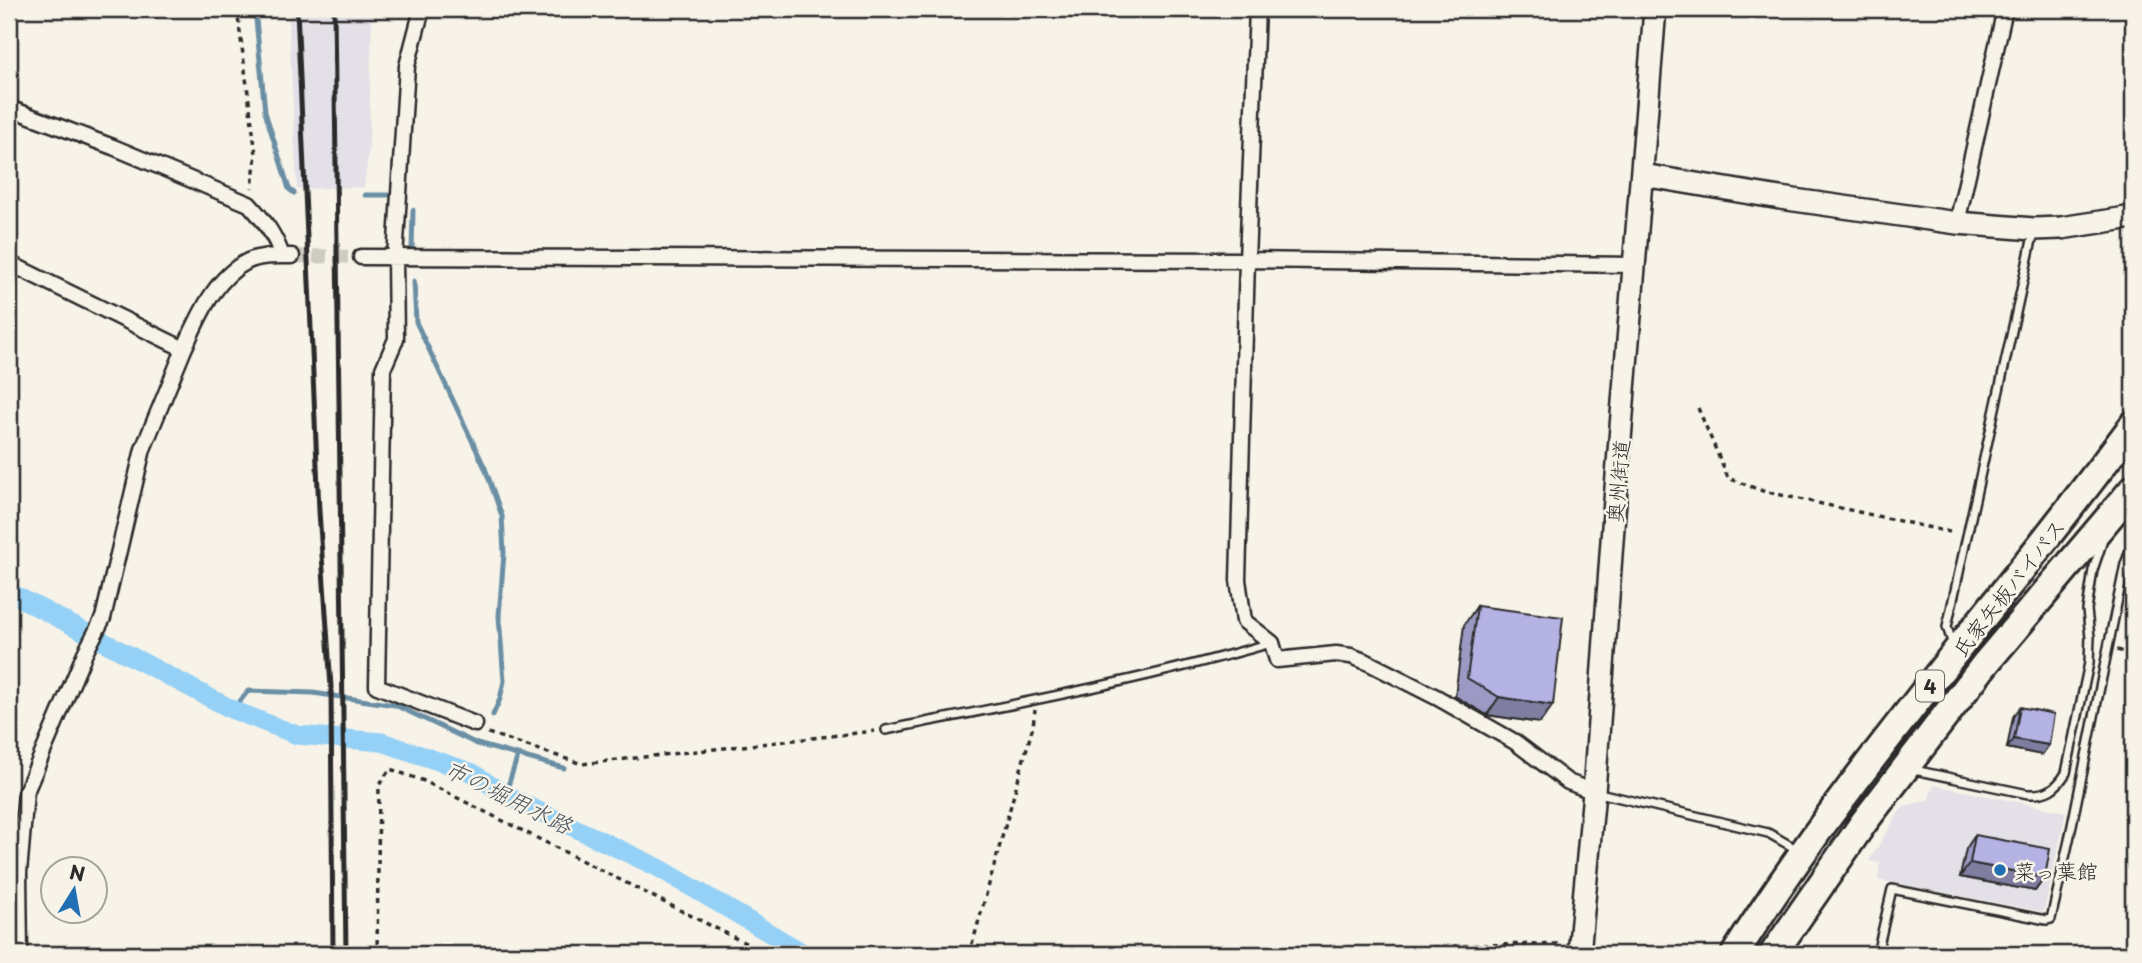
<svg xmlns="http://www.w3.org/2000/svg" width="2142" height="963" font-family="'Playpen Sans','Klee One',sans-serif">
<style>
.built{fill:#e3e0e7}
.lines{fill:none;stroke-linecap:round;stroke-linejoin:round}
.stream{stroke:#6b8fa5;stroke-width:5}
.canal{stroke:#95d1f6;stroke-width:19}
.street-tunnel{stroke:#cecbc2;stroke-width:14;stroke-dasharray:14 7;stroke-linecap:butt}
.lane-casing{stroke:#2b2b2b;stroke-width:12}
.street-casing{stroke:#2b2b2b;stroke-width:19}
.secondary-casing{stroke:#2b2b2b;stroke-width:26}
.highway-casing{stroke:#2b2b2b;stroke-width:32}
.path{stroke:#2b2b2b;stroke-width:3.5;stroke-dasharray:5 5;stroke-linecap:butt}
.lane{stroke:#f7f3e8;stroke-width:7}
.street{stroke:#f7f3e8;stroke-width:14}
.secondary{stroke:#f7f3e8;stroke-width:21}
.highway{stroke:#f7f3e8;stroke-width:26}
.rail{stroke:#2b2b2b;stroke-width:5}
.wall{fill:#9c99c4;stroke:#2b2b2b;stroke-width:2}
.shaded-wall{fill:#7f7da0;stroke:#2b2b2b;stroke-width:2}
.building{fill:#b5b2e4;stroke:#2b2b2b;stroke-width:2}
.poi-dot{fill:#1f6fb2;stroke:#f7f3e8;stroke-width:2.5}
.labels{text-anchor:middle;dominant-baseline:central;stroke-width:5;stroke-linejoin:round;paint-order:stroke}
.shield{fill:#f7f3e8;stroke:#686764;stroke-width:2}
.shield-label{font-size:19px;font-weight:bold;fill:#2b2b2b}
.street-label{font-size:21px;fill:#2b2b2b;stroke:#f7f3e8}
.poi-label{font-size:21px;fill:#2b2b2b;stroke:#f7f3e8;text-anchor:start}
.water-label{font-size:23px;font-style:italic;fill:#46545e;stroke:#f7f3e8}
</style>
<rect width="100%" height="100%" fill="#f7f3e8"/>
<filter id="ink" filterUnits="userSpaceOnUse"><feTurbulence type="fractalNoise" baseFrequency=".0143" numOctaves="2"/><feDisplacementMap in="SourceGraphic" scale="14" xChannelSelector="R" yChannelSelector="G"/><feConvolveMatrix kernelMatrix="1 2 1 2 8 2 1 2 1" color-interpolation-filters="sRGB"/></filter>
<g filter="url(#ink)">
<!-- built -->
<path class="built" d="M288,9H372L369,147L364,187L297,189Z
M1934,785L2066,812L2044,912L1878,880L1880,863L1869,861L1899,812L1905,806L1928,800Z"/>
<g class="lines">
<!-- stream -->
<path class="stream" d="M255,9L265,112L289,189L294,193
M365,195H389
M412,250L413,210
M414,281L416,322L485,468L502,516L504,553L499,616L504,681L500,699L493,715
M233,710L248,691L313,693L395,705L477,744L564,768
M505,795L518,755"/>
<!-- canal -->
<path class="canal" d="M9,592L233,710L297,735L382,742L473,773L505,795L659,868L805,954"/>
<!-- street-tunnel -->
<path class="street-tunnel" d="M292,256L361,257"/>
<!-- lane casing -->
<g class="lane-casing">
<path id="lane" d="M1956,645L1951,639L1947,627L2034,231
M886,730C1015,704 1144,680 1271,643
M1913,767L1914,770L2028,794C2047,795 2056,789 2066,773L2089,663L2090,637L2087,610L2093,570L2102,543
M1595,792L1768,833L1798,850
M1877,954L1892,889L2046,920L2051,919L2069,840L2125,564L2133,543"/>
</g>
<!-- street casing -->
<g class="street-casing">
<path id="street" d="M422,9L407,66L395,258L396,339L383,369L377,686L475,724
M1257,9L1247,260L1238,580L1244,621L1272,643L1277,660L1336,654L1351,656L1367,662L1438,698L1515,742L1568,782L1594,792
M9,108L113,147L249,204C264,220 275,235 282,256
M1957,223L2005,9
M361,257L1247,260L1635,265
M9,263L184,349C199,317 214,278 248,261C261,255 278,256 292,256
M20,954L19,873L26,792L85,653L103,618L143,449L184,349"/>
</g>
<!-- secondary casing -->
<g class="secondary-casing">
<path id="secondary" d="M1643,175L1780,198L1957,223L2034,229L2061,228L2133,217
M1579,954L1594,792L1614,513L1655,9"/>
</g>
<!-- highway casing -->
<g class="highway-casing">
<path id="highway" d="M1735,954C1852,767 2002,602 2133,425
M1773,954L1864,822L1985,664L2133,489"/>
</g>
<!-- path -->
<path class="path" d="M237,9L256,154L252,188
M1698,408L1728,478L1763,491L1954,533
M2117,650L2133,654
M488,733L582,764L875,731
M377,954L379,785L390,769L424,781L767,954
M968,954L974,938L1033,726L1035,710
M1283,954L1482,945L1561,944"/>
<!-- lane -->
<use href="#lane" class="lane"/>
<!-- street -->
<use href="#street" class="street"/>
<!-- secondary -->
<use href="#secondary" class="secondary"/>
<!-- highway -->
<use href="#highway" class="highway"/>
<!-- rail -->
<path class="rail" d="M297,9L319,511L331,687L333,954
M334,9L346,954"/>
</g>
<!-- wall -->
<path class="wall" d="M1477,606L1540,723L1487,715L1455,696L1464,625Z
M2020,707L2042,755L2007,748L2013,717Z
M1975,835L2045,877L2035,891L1960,877L1966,849Z"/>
<!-- shaded-wall -->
<path class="shaded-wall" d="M1499,697L1553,705L1540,723L1487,715Z
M2014,739L2049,745L2042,755L2007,748Z
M1970,863L2045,877L2035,891L1960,877Z"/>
<!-- building -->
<path class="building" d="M1477,606L1563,617L1553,705L1499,697L1467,678Z
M2020,707L2054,714L2049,745L2014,739Z
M1975,835L2050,849L2045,877L1970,863Z"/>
</g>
<!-- markers -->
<circle class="poi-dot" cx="2000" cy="870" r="7"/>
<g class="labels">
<!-- shield labels -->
<rect class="shield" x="1916" y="670.5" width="28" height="31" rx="5"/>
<g class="shield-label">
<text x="1930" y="686">4</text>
</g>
<!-- street labels -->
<g class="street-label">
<text transform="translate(1617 481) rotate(-85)">奥州街道</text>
<text transform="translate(2008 587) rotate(-52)">氏家矢板バイパス</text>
</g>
<!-- poi labels -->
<g class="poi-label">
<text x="2014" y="870">菜っ葉館</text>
</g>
<!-- water labels -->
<g class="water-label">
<text transform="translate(509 796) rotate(26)">市の堀用水路</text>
</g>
</g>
<!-- margin -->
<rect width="2142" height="963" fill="none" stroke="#f7f3e8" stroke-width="35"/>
<rect x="18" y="18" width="2107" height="928" fill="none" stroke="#2b2b2b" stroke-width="2.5" filter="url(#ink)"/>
<!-- north arrow -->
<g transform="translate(74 890) rotate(11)"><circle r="33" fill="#f7f3e8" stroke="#a5a39c" stroke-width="2"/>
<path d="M0-5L12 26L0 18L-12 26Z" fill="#1f6fb2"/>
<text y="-10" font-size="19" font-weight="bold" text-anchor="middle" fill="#2b2b2b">N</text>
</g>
</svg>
